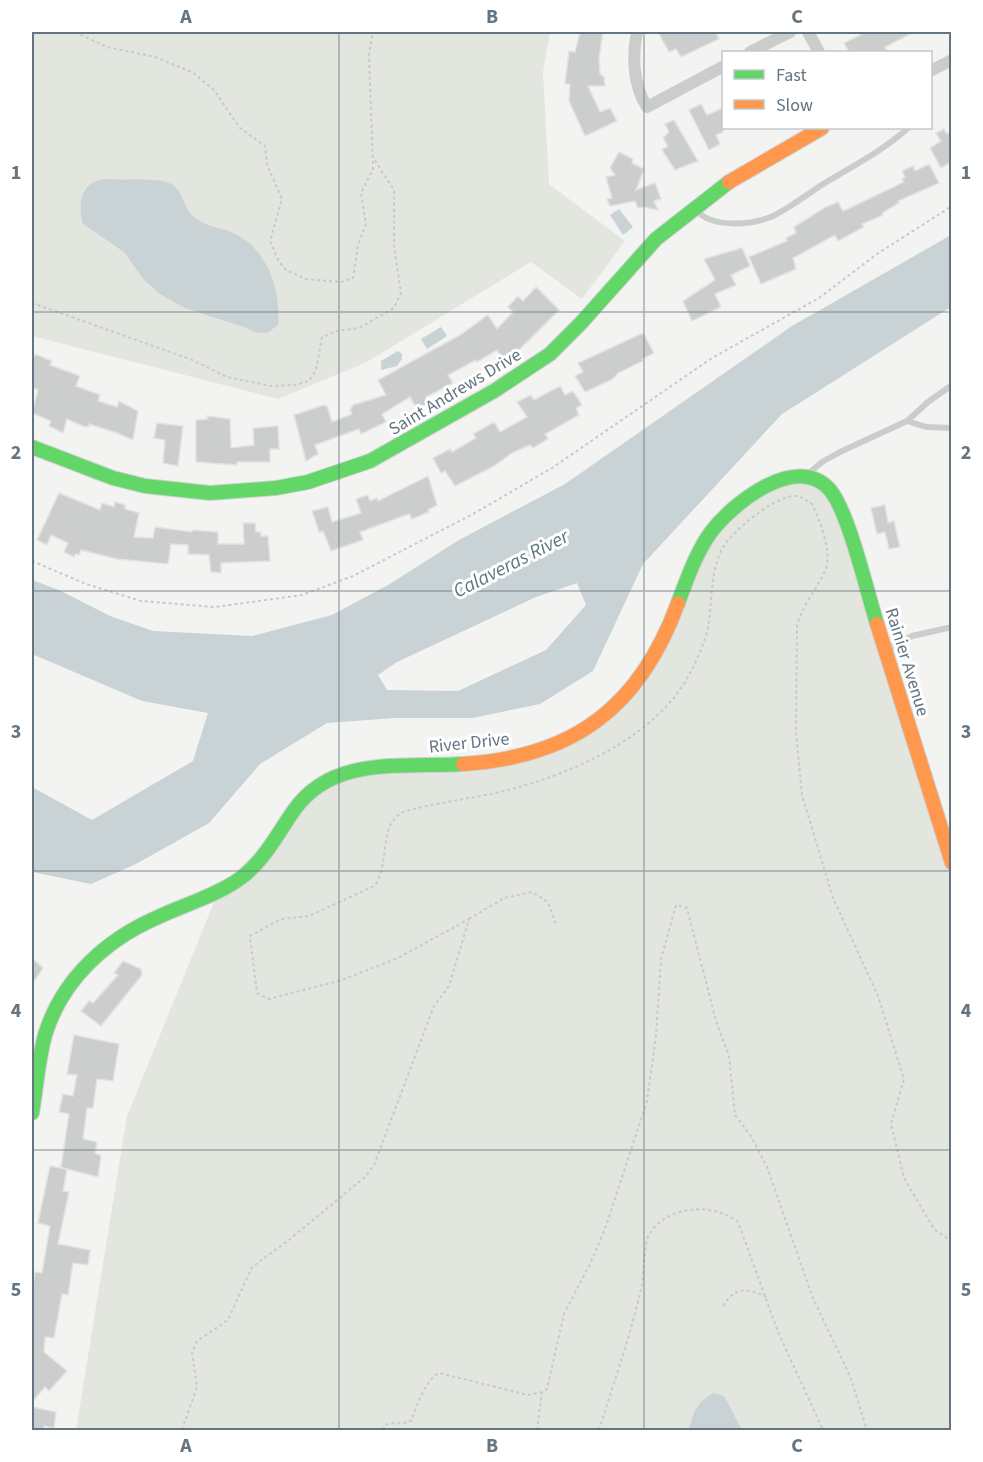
<svg xmlns="http://www.w3.org/2000/svg" width="983" height="1462" font-family="'Source Sans 3',sans-serif">
<style>
.green{fill:#e3e6df}
.water{fill:#c9d2d4;fill-rule:evenodd}
.building{fill:#cccece;stroke:#e2e2e1;stroke-width:1.5}
.lines{fill:none;stroke-linecap:round;stroke-linejoin:round}
.fast-casing{stroke:#cfd0d0;stroke-width:16}
.slow-casing{stroke:#cfd0d0;stroke-width:16}
.path{stroke:#c8c9c9;stroke-width:2;stroke-dasharray:3 3;stroke-linecap:butt}
.lane{stroke:#cbcccc;stroke-width:6}
.street{stroke:#cbcccc;stroke-width:12}
.fast{stroke:#63d668;stroke-width:14}
.slow{stroke:#ff974d;stroke-width:14}
.grid{fill:none;stroke:#647581;stroke-width:1.5;stroke-opacity:0.55}
.labels{text-anchor:middle;dominant-baseline:central;stroke-width:6;stroke-linejoin:round;paint-order:stroke}
.street-label{font-size:18px;fill:#647581;stroke:#fff}
.water-label{font-size:20px;font-style:italic;fill:#5f777f;stroke:#fff}
.neatline{fill:none;stroke:#647581;stroke-width:2}
.grid-label{font-size:20px;text-anchor:middle;font-weight:bold;fill:#647581}
</style>
<rect width="100%" height="100%" fill="#f3f3f1"/>
<!-- green -->
<path class="green" d="M32,32H550L543,72L549,184L625,241L582,299L531,262L367,362L278,399L32,336Z
M798,475L827,486L951,864V1430H76L127,1116L219,890L326,779L493,762L593,724L646,672L713,528Z"/>
<!-- water -->
<path class="water" d="M104,179C123,181 153,177 169,183C183,189 183,207 193,216C204,226 218,227 231,232C267,247 281,289 278,325L267,333L254,332L247,328L185,308L160,294L144,280L124,252L83,224C77,204 81,182 104,179Z
M619,209L633,227L623,235L610,215Z
M951,235V307L782,414L643,564L593,671L540,704L472,718H394L327,723L260,764L209,823L136,864L91,884L32,872V787L92,820L193,761L208,713L142,701L32,654V580L59,590L110,616L153,631L252,636L332,615L388,585L459,540L565,484L792,326ZM577,583L586,605L546,650L458,691L387,690L378,675L397,662L536,597Z
M441,327L447,336L427,349L421,339Z
M398,351L402,354V359L397,366L381,370V361Z
M714,1393L724,1396L742,1430H689C693,1413 697,1401 714,1393Z"/>
<!-- building -->
<path class="building" d="M580,32H603L599,58L600,74L604,77L605,86H588L600,112L610,108L617,121L585,136L569,101L570,84H565L569,51L575,52Z
M658,32H716L719,39L681,57L676,49L669,52Z
M866,32H914L885,47L888,52H849L844,43Z
M701,104L707,115L723,108V132L716,135L720,144L709,150L689,110Z
M674,120L698,161L675,170L662,150L668,146L663,138L669,132L665,124Z
M944,129L947,134L951,132V162L941,168L930,148L941,141L936,133Z
M619,152L633,159L632,163L644,169L636,190L655,183L661,199L654,201L658,210L644,207L638,208L635,201L610,206L607,199L612,198L606,177L615,175L610,168Z
M929,164L939,183L898,201L899,203L882,213L883,215L862,224L864,227L838,241L835,235L793,258L796,269L761,284L749,257L787,241L786,238L796,233L794,227L824,208L838,202L843,211L852,207L904,182L902,179L905,177L902,171L913,166L915,171Z
M742,248L750,266L731,275L736,285L715,294L721,307L692,321L683,301L715,280L704,259Z
M536,287L559,310L518,351L503,359L497,350L477,362L476,360L448,375L453,383L426,397L430,403L417,409L410,397L382,414L386,422L361,434L359,429L315,445L318,454L306,461L294,415L324,405L327,406L332,422L352,414L350,410L353,405L386,395L378,380L460,335L488,315L497,329L513,312L508,307L518,296L523,301Z
M643,333L654,353L642,359L643,361L618,373L613,379L585,392L575,376L583,372L578,363Z
M35,354L52,361L50,365L80,376L76,386L100,395L98,401L117,407L119,401L138,411L133,440L117,433L89,424V427L83,426L67,419L63,433L49,426L51,421L32,413L38,390L32,387V362Z
M560,386L565,395L573,391L582,405L576,408L579,415L545,434L548,439L533,448L530,445L512,453L494,466L455,486L445,471L441,473L433,458L450,449L452,452L476,438L473,434L494,422L500,432L527,417L517,402L531,395L534,400Z
M207,416L230,419L231,448L254,445L253,428L278,426L279,449H270V462H237V465L196,462V420L208,419Z
M157,423L183,426L178,466L163,463L165,440L154,438Z
M428,476L437,505L428,510L429,512L412,519L409,514L360,532L363,540L331,551L323,531L319,532L312,511L328,507L332,522L361,513L356,499L368,495L370,501L377,498L378,501Z
M59,493L100,510L102,503L114,507L115,502L125,505V509L139,513L134,537L153,538L155,527L192,532V530L218,532V544H244L243,523H255L256,532H261V536H268L270,561L221,563V573L211,572L209,555L188,554V545L171,544L168,564L117,559L81,550L79,555L76,554L74,557L64,552L68,543L51,535L47,545L37,540Z
M885,505L888,523L894,521L900,547L889,549L885,532L877,534L871,508Z
M32,958L43,968L32,985Z
M123,961L141,969L142,975L101,1026L81,1011L89,1001L93,1003L118,975L114,973Z
M74,1035L119,1044L113,1081L97,1079L93,1108H87L83,1139L97,1142L95,1153L101,1156L98,1177L67,1169L63,1191L69,1192L58,1244L90,1250L88,1265L73,1263L68,1295L62,1294L54,1338L45,1337L44,1352L67,1371L49,1391L45,1387L32,1402V1295L35,1272L42,1273L50,1226L38,1223L50,1166L66,1169L61,1167L69,1114L59,1112L63,1094L73,1096L77,1075L67,1074Z
M32,1407L56,1412L54,1428L44,1426V1431H32Z"/>
<g class="lines">
<!-- fast casing -->
<g class="fast-casing">
<path id="fast" d="M32,447L113,478L145,486L210,493L276,488L308,482L370,461L494,391L550,354L581,323L656,239L729,182
M678,603C687,579 696,553 711,532C733,503 797,452 830,490C849,513 867,592 877,624
M32,1113C36,1090 39,1053 46,1032C63,979 106,940 156,918C183,905 213,897 238,880C264,862 277,834 295,809C334,755 404,768 463,764"/>
</g>
<!-- slow casing -->
<g class="slow-casing">
<path id="slow" d="M729,182L822,128
M877,624L952,863
M463,764C574,757 640,707 678,603"/>
</g>
<!-- path -->
<path class="path" d="M75,32L107,47L155,57L192,72L214,90L240,128L265,146L267,165L282,199L270,241L279,262L286,270L306,279L342,282L353,278L358,245L366,224L361,193L373,169L369,54L373,32
M32,303L190,359L227,377L271,386L296,385L309,381L316,370L322,337L336,331L359,328L394,308L401,293L394,247V190L374,159
M32,561L86,584L141,601L215,607L302,595L353,576L473,514L552,468L712,358L819,298L877,254L952,206
M469,919L504,898L532,892L548,902L556,925
M723,1306C735,1287 747,1287 766,1297
M182,1430L197,1387L192,1353L197,1341L228,1320L252,1267L289,1240L366,1176L374,1165L434,1006L449,986L469,919L398,958L342,980L269,999L257,993L250,936L281,919L309,916L374,886C391,865 377,826 403,812C441,801 481,798 519,787C579,770 651,737 685,682C694,667 702,649 707,632C713,606 709,577 721,551C729,533 775,495 796,496C802,497 806,500 812,504C820,521 833,553 825,571C816,590 803,605 797,625L796,733L802,795L833,898L878,996L904,1079L891,1124L904,1178L934,1229L952,1242
M383,1430L385,1425C394,1421 403,1426 412,1420C415,1407 427,1378 439,1373L528,1395L542,1392
M537,1430L542,1392L547,1389L564,1314L591,1262L606,1226L647,1101L656,1036L661,959L676,905L687,908L716,1021L729,1056L735,1115L751,1136L767,1167L812,1296L850,1376L867,1430
M599,1430C614,1382 631,1334 642,1285C644,1273 644,1243 649,1235C666,1205 713,1202 738,1222L778,1332L823,1430"/>
<!-- lane -->
<path class="lane" d="M695,209C711,229 752,225 773,216C789,208 805,196 820,186C849,168 883,151 908,128
M907,421L926,427L952,428
M808,474L822,462L840,452L907,421L928,402L952,385
M893,646L912,636L952,627"/>
<!-- street -->
<path class="street" d="M637,32C632,56 633,85 647,107L724,66
M808,32L819,52
M750,52L790,32
M930,71L952,60"/>
<!-- fast -->
<use href="#fast" class="fast"/>
<!-- slow -->
<use href="#slow" class="slow"/>
</g>
<!-- grid -->
<path class="grid" d="M339,32V1430M644,32V1430M32,312H952M32,591H952M32,871H952M32,1150H952"/>
<g class="labels">
<!-- street labels -->
<g class="street-label">
<text transform="translate(455 392) rotate(-31)">Saint Andrews Drive</text>
<text transform="translate(907 662) rotate(73)">Rainier Avenue</text>
<text transform="translate(469 743) rotate(-6)">River Drive</text>
</g>
<!-- water labels -->
<g class="water-label">
<text transform="translate(511 564) rotate(-27)">Calaveras River</text>
</g>
</g>
<!-- border -->
<rect width="983" height="1462" fill="none" stroke="#ffffff" stroke-width="66"/>
<!-- legend -->
<rect x="722" y="51" width="210" height="78" fill="#ffffff" stroke="#c1c8cd" stroke-width="1.5"/>
<rect x="734" y="70" width="30" height="9" fill="#63d668" stroke="#c1c8cd" stroke-width="1.5"/>
<text x="776" y="81" font-size="18" fill="#647581">Fast</text>
<rect x="734" y="100" width="30" height="9" fill="#ff974d" stroke="#c1c8cd" stroke-width="1.5"/>
<text x="776" y="111" font-size="18" fill="#647581">Slow</text>
<rect x="33" y="33" width="917" height="1396" class="neatline"/>
<g class="grid-label">
<text x="186" y="23">A</text>
<text x="492" y="23">B</text>
<text x="797" y="23">C</text>
<text x="16" y="179">1</text>
<text x="966" y="179">1</text>
<text x="16" y="459">2</text>
<text x="966" y="459">2</text>
<text x="16" y="738">3</text>
<text x="966" y="738">3</text>
<text x="16" y="1017">4</text>
<text x="966" y="1017">4</text>
<text x="16" y="1296">5</text>
<text x="966" y="1296">5</text>
<text x="186" y="1452">A</text>
<text x="492" y="1452">B</text>
<text x="797" y="1452">C</text>
</g>
</svg>
